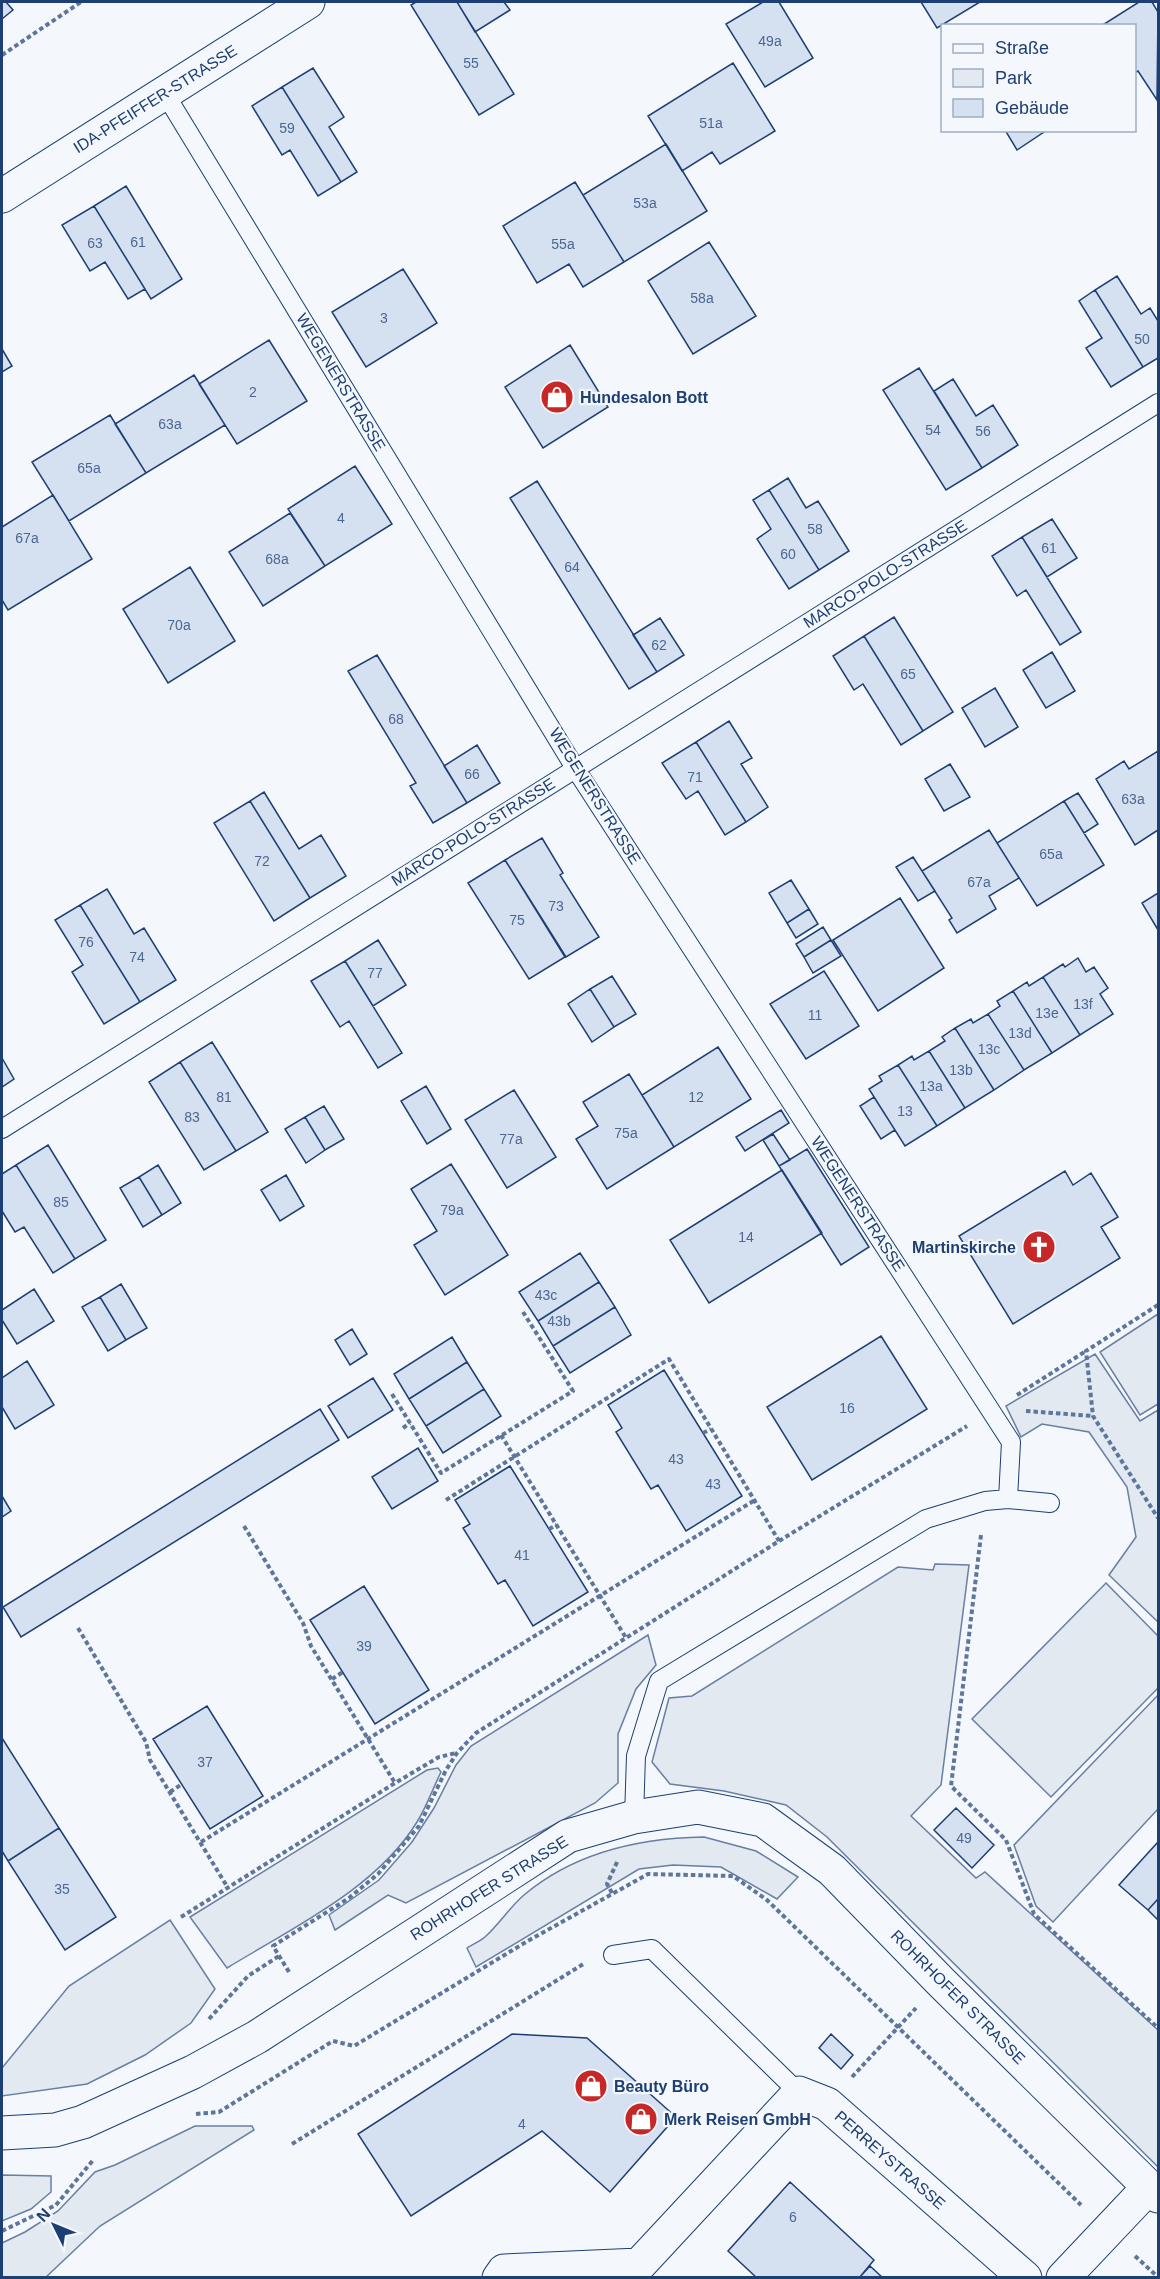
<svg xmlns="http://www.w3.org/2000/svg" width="1160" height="2279" font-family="Arial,sans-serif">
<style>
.green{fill:#e3e9f0;stroke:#687fa3;stroke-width:1.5}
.building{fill:#d5e0f0;stroke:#1d3f73;stroke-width:1.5}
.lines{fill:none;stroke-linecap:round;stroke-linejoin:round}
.lane-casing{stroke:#1d3f73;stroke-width:20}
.street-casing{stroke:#1d3f73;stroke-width:35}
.secondary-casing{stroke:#1d3f73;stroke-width:35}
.path{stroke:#5e769c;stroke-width:4;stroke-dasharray:4.5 3;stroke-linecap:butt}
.lane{stroke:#f4f7fb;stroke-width:18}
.street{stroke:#f4f7fb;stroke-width:33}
.secondary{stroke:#f4f7fb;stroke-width:33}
.labels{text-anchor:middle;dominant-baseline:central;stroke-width:4.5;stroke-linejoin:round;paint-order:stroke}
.number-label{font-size:14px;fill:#4b6792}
.street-label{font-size:16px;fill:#1d3f73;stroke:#f4f7fb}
.poi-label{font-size:16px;font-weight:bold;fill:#1d3f73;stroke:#f4f7fb;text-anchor:start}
</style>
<rect width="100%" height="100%" fill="#f4f7fb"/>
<!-- green -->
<path class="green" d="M1158,1314V1404L1140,1415L1100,1352Z
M1095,1354L1140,1421L1158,1410V1622L1109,1575L1136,1537L1127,1487L1089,1432L1042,1424L1021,1437L1006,1406Z
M935,1564L969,1565L941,1785L911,1816L976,1878L985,1872L1158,2030V2167L827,1837L786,1805L724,1791L670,1784L652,1762L669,1698L692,1696L898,1567L933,1570Z
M1106,1583L1158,1636V1688L1051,1797L972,1719Z
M648,1635L656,1665L636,1689L618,1734V1783L595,1803L406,1903L388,1895L335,1930L329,1915L379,1880L412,1842L434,1808L456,1765L471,1746Z
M1158,1695V1809L1053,1922L1036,1906L1014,1845Z
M438,1768L441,1772C433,1788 427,1806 417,1822C376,1889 292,1928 227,1968L190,1917L427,1770Z
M704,1837L756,1851L798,1877L777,1899L721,1867L673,1865L639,1869L476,1967L467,1948C473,1944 481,1941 486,1936C500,1923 510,1907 524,1895C575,1852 640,1838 704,1837Z
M170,1920L215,1989L191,2023L145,2055L87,2084L2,2096V2068L69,1986Z
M195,2126H252L254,2130L100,2226L46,2277H2V2243L25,2232L58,2211L95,2172L115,2165Z
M2,2175L51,2176V2192L31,2209L2,2221Z"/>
<!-- building -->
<path class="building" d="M2,2H6L13,10L2,19Z
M416,2H457L514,94L479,115L411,5Z
M457,2H504L510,10L475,32Z
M763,2H779L813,58L765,87L726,24Z
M921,2H980L937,28Z
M1139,2H1152L1158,12L1157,100L1138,71L1134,73V26H1101Z
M733,63L775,131L720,164L712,152L682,171L648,116Z
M313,68L344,117L329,127L357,172L341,182L282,87Z
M282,87L341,182L318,196L290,150L282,155L252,106Z
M1005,130H1047L1017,150Z
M666,144L707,211L624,262L583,195Z
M575,182L624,262L583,287L569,264L537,283L503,226Z
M126,186L182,279L151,299L94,206Z
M94,206L145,289L128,299L105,262L90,271L62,225Z
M709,242L756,316L693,354L648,281Z
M403,269L437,323L366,367L332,312Z
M1117,276L1141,314L1150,308L1158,321V358L1143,367L1095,290Z
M1095,290L1143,367L1111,387L1086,348L1102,338L1079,301Z
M269,340L307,401L237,444L199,384Z
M570,345L608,407L543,448L505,387Z
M2,349L12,366L2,372Z
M919,368L982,468L946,490L883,390Z
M194,375L225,425L146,473L115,424Z
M953,379L976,416L993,405L1018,445L982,468L934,391Z
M110,415L146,473L69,521L32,462Z
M355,466L392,524L325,566L288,509Z
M788,478L806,508L818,501L849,551L819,570L769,490Z
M537,481L657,672L629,689L510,498Z
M769,490L819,570L789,589L757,539L771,529L753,500Z
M53,495L92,559L8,610L2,600V527Z
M290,513L325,566L263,606L229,552Z
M1052,519L1077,558L1047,577L1022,537Z
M1022,537L1081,632L1060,645L1026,590L1017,596L992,556Z
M190,567L235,641L168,683L123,609Z
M894,617L953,712L923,731L864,636Z
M660,618L684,655L657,672L633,635Z
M864,636L923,731L901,745L863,684L854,690L833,656Z
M1052,652L1075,691L1046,708L1023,670Z
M377,655L467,803L433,823L410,786L416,783L348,671Z
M995,688L1018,727L985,747L962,708Z
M729,721L752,758L741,764L768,807L746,822L696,742Z
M696,742L746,822L725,835L698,791L686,799L662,763Z
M477,745L500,783L467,803L444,766Z
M1158,751V830L1135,845L1096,779L1124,761L1129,769Z
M950,764L970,797L944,811L925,779Z
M264,792L299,849L321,835L346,876L310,898L250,801Z
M1078,793L1098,824L1084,833L1064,801Z
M250,801L310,898L274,921L214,823Z
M1064,801L1104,865L1037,906L997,843Z
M989,830L1019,878L989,896L996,909L957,933L949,920L952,918L922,871Z
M542,838L563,873L560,875L599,937L566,957L505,860Z
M913,857L935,891L918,901L896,867Z
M505,860L565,957L529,979L468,883Z
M791,880L809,909L787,923L769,893Z
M107,889L134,934L144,928L176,980L140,1002L80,905Z
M1158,893V930L1142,903Z
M900,898L944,968L878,1011L833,940Z
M80,905L140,1002L104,1024L72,972L83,965L55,920Z
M809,909L818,924L796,938L787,923Z
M823,927L831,940L804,957L796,944Z
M378,940L406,985L373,1006L345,961Z
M831,940L841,956L813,973L804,957Z
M1078,958L1086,972L1094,967L1108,988L1100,994L1113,1014L1080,1035L1043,977L1063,964L1065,967Z
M345,961L402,1053L378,1068L349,1021L340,1027L311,981Z
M824,971L859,1026L806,1059L770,1004Z
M612,976L636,1014L614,1027L590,989Z
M1043,977L1080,1035L1052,1053L1013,991L1027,982L1029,986Z
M590,989L614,1027L592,1042L568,1004Z
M1013,991L1052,1053L1024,1070L988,1014L1000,1006L997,1001Z
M988,1014L1024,1070L994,1090L955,1028L971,1019L973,1023Z
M955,1028L994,1090L965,1108L929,1051L945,1041L942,1037Z
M212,1042L268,1132L236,1151L180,1062Z
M718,1047L751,1099L674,1147L642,1095Z
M929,1051L965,1108L937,1126L898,1065L912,1056L914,1060Z
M2,1058L14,1079L2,1087Z
M180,1062L236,1151L204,1170L149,1082Z
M898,1065L937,1126L905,1146L869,1089L882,1081L879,1076Z
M629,1074L674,1147L607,1189L576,1139L598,1126L583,1102Z
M426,1086L451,1129L427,1144L401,1101Z
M514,1090L556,1157L507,1188L465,1120Z
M874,1097L895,1130L881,1139L860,1106Z
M324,1106L344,1139L325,1150L305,1117Z
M781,1110L789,1123L745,1151L736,1137Z
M305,1117L325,1150L306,1163L285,1129Z
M773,1134L790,1160L779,1166L763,1140Z
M48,1145L106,1240L75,1259L16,1165Z
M807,1149L869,1247L841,1265L779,1166Z
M451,1164L508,1255L445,1295L414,1245L437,1231L411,1189Z
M16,1165L75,1259L53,1273L24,1227L15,1232L2,1211V1174Z
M158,1165L181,1203L162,1215L139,1177Z
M782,1170L822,1233L709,1303L670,1240Z
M1065,1171L1073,1185L1091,1173L1118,1217L1101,1227L1120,1258L1013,1324L959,1236Z
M286,1175L304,1206L280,1221L261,1190Z
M139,1177L162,1215L143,1227L120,1188Z
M580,1253L599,1282L538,1321L519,1292Z
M599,1282L615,1307L553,1346L538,1321Z
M121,1284L147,1328L126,1340L100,1297Z
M34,1289L54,1321L17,1344L2,1320V1310Z
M100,1297L126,1340L108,1351L82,1307Z
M615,1307L631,1335L570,1373L553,1346Z
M352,1329L367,1354L350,1365L335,1340Z
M881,1336L927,1409L812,1480L767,1407Z
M452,1337L467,1362L409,1399L394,1374Z
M27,1361L54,1405L15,1429L2,1407V1378Z
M467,1362L484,1389L426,1426L409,1399Z
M664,1370L742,1496L686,1531L658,1485L651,1489L616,1432L622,1428L608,1405Z
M373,1378L393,1410L348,1438L328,1406Z
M484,1389L501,1416L443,1453L426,1426Z
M320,1409L339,1440L21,1637L3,1607Z
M418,1448L438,1481L392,1509L372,1477Z
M510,1466L588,1592L533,1626L505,1580L498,1584L463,1528L470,1524L455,1500Z
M2,1496L11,1511L2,1517Z
M364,1586L429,1690L375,1724L310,1620Z
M207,1706L263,1796L210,1829L153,1739Z
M2,1738L59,1828L8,1861L2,1851Z
M956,1808L994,1845L972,1868L934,1830Z
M59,1828L116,1917L65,1950L8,1861Z
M1158,1842V1899L1148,1910L1119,1885Z
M1158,1899V1920L1148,1910Z
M512,2034L587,2038L676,2117L610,2192L542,2131L411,2216L358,2134Z
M831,2034L853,2055L841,2069L819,2048Z
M790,2182L874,2260L859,2278H757L728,2251Z
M870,2266L883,2278H859Z"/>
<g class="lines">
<!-- lane casing -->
<g class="lane-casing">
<path id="lane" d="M164,92L575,768L1011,1442L1008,1499
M2,1129L1158,403
M634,1817L636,1756L659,1681L926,1519L985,1501L1008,1499L1050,1503
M613,1955L652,1949L799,2093"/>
</g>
<!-- street casing -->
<g class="street-casing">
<path id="street" d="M2,196L308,2
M499,2278L504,2271L639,2265L799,2093L827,2104L1025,2278
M1063,2278L1149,2187"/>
</g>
<!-- secondary casing -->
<g class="secondary-casing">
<path id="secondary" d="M2,2133L55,2130L83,2122L193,2072L257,2037L568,1836L634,1817L698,1807L763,1820L832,1870L941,1982L1158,2196"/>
</g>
<!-- path -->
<path class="path" d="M2,55L81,2
M1158,1305L1086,1351L1093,1416L1158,1518
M392,1394L441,1473L573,1391L523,1312
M1017,1395L1086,1351
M1026,1411L1093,1416
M403,1428L410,1423
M703,1433L711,1429
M501,1435L626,1638
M446,1500L669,1359L779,1541
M244,1526L303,1623L311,1646L395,1783
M549,1529L557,1525
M981,1535L951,1786L1006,1840L1034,1914L1158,2028
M78,1628L146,1742L150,1760L228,1888
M332,1679L343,1672
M170,1792L182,1784
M201,1842L755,1500
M612,1893L607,1884L618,1860
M181,1917L395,1783L439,1757L456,1753
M289,1972L273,1946L349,1898L378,1874L419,1826L446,1770L457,1753L476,1733L779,1541L967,1426
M209,2019L248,1976L279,1956
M852,2077L916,2008
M196,2114L219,2112L333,2041L354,2046L526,1942L648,1874L733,1876L767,1900L1081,2205
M292,2144L585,1963
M2,2231L56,2205L94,2159
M1135,2256L1158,2277"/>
<!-- lane -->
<use href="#lane" class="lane"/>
<!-- street -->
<use href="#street" class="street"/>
<!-- secondary -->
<use href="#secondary" class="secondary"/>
</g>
<!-- icons -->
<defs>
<g id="shop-disc" transform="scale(1.725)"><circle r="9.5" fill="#c62828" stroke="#f4f7fb"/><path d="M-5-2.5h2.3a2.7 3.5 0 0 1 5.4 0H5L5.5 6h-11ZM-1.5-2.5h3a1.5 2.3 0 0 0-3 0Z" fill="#fff"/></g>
<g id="church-disc" transform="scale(1.725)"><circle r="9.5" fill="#c62828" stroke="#f4f7fb"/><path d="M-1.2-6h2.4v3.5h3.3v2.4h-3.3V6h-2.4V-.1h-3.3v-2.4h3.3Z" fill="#fff"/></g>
</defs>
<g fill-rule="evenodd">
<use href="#shop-disc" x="557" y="397"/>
<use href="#church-disc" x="1039" y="1247"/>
<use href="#shop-disc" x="591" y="2086"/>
<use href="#shop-disc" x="641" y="2119"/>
</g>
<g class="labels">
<!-- number labels -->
<g class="number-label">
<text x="770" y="41">49a</text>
<text x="471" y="63">55</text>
<text x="711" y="123">51a</text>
<text x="287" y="128">59</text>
<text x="645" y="203">53a</text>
<text x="138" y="242">61</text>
<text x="95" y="243">63</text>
<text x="563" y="244">55a</text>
<text x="702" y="298">58a</text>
<text x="384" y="318">3</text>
<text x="1142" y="339">50</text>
<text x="253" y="392">2</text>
<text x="170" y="424">63a</text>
<text x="933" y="430">54</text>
<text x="983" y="431">56</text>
<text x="89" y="468">65a</text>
<text x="341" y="518">4</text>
<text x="815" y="529">58</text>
<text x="27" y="538">67a</text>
<text x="1049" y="548">61</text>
<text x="788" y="554">60</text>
<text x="277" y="559">68a</text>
<text x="572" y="567">64</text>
<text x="179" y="625">70a</text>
<text x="659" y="645">62</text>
<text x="908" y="674">65</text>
<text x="396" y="719">68</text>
<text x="472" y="774">66</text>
<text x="695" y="777">71</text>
<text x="1133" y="799">63a</text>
<text x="1051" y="854">65a</text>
<text x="262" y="861">72</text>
<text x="979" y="882">67a</text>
<text x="556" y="906">73</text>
<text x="517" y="920">75</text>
<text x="86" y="942">76</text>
<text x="137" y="957">74</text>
<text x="375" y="973">77</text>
<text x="1083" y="1004">13f</text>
<text x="1047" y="1013">13e</text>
<text x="815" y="1015">11</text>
<text x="1020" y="1033">13d</text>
<text x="989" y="1049">13c</text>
<text x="961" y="1070">13b</text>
<text x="931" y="1086">13a</text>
<text x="224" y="1097">81</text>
<text x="696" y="1097">12</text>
<text x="905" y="1111">13</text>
<text x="192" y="1117">83</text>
<text x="626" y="1133">75a</text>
<text x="511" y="1139">77a</text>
<text x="61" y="1202">85</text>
<text x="452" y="1210">79a</text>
<text x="746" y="1237">14</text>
<text x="546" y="1295">43c</text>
<text x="559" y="1321">43b</text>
<text x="847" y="1408">16</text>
<text x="676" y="1459">43</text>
<text x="713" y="1484">43</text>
<text x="522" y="1555">41</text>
<text x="364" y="1646">39</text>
<text x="205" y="1762">37</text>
<text x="964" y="1838">49</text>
<text x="62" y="1889">35</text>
<text x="522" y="2124">4</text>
<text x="793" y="2217">6</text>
</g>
<!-- street labels -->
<g class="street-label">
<text transform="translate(155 99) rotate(-32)">IDA-PFEIFFER-STRASSE</text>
<text transform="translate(341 382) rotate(59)">WEGENERSTRASSE</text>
<text transform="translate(885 574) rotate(-32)">MARCO-POLO-STRASSE</text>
<text transform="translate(595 796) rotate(58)">WEGENERSTRASSE</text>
<text transform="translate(473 832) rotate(-32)">MARCO-POLO-STRASSE</text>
<text transform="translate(858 1204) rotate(57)">WEGENERSTRASSE</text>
<text transform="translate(489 1888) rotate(-32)">ROHRHOFER STRASSE</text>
<text transform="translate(958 1997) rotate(45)">ROHRHOFER STRASSE</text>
<text transform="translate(890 2160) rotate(41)">PERREYSTRASSE</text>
</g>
<!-- poi labels -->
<g class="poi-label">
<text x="580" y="397">Hundesalon Bott</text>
<text x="1016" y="1247" text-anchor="end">Martinskirche</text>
<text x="614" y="2086">Beauty Büro</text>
<text x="664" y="2119">Merk Reisen GmbH</text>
</g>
</g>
<!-- border -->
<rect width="1160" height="2279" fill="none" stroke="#1d3f73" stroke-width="6"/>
<!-- legend -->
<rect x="941" y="24" width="195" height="108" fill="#f4f7fb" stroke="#9eadc5" stroke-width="1.5"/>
<rect x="953" y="44" width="30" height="9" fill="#f4f7fb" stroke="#9eadc5" stroke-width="1.5"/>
<text x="995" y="54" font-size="18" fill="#1d3f73">Straße</text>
<rect x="953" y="69" width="30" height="18" fill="#e3e9f0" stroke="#9eadc5" stroke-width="1.5"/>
<text x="995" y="84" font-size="18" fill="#1d3f73">Park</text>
<rect x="953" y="99" width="30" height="18" fill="#d5e0f0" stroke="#9eadc5" stroke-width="1.5"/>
<text x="995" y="114" font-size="18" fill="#1d3f73">Gebäude</text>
<!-- north arrow -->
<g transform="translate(54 2225) rotate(313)" stroke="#f4f7fb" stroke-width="4.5" paint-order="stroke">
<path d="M0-4.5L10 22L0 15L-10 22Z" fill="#1d3f73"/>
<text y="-9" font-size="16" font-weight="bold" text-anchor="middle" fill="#1d3f73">N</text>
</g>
</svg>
